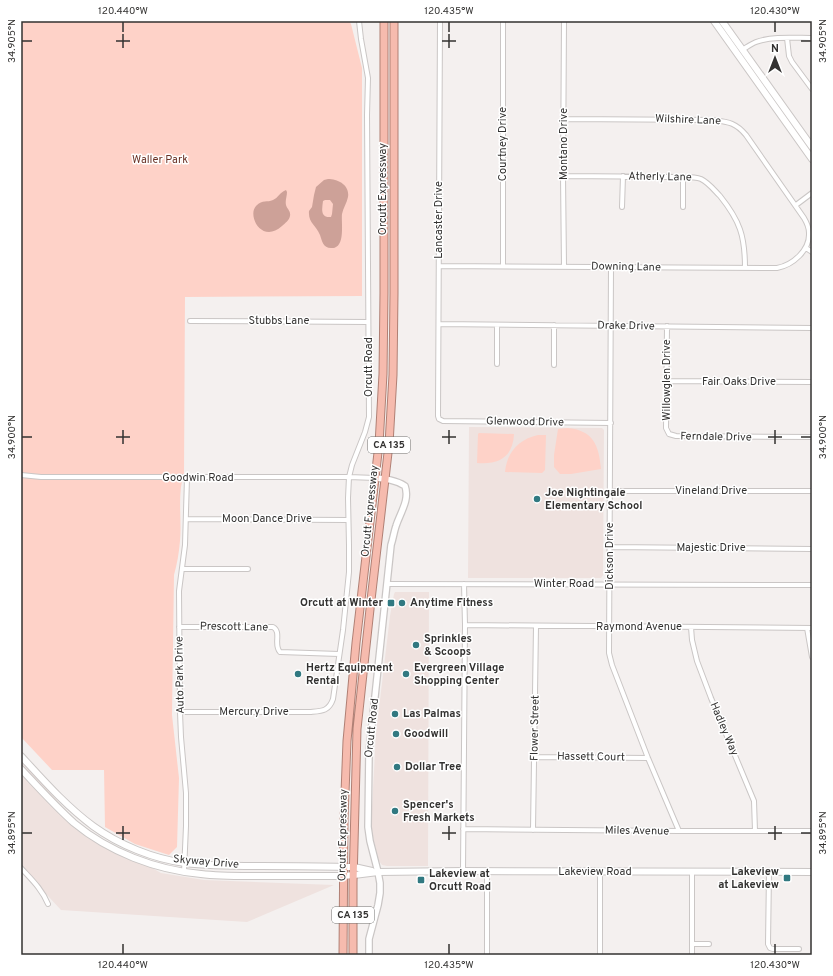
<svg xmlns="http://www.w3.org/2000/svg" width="833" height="976" font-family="Overpass,sans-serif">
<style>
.built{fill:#efe2df}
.green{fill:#fed2c8}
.water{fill:#cda198;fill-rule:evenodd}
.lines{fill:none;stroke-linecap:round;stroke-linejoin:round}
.minor-casing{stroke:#cac6c5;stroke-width:6}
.tertiary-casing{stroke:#cac6c5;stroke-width:8}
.secondary-casing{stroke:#cac6c5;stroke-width:8}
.trunk-casing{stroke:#b08075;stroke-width:9}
.minor{stroke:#fff;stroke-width:4}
.tertiary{stroke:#fff;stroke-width:5.5}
.secondary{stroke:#fff;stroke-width:6}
.trunk{stroke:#f6bbae;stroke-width:7}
.ticks{fill:none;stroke:#333231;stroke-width:1.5}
.poi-dot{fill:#317981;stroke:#fff;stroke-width:1.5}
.labels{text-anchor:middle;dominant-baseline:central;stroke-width:3;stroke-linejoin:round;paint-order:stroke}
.shield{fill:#fff;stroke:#70706f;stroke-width:1}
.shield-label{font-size:10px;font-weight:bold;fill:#333231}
.street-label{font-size:11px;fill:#333231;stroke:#fff}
.park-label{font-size:11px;fill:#6a3226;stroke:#fff}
.poi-label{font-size:11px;font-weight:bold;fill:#333231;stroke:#fff;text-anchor:start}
.neatline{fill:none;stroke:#333231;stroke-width:1.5}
.ticks-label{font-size:10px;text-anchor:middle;fill:#333231}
</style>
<rect width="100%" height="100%" fill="#f4f0ef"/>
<!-- built -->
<path class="built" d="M469,427L602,428L604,430L603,575L601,578H468Z
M395,592H429L428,866H387L382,865L379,861L374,842L371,827L376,733L390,616L394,594Z
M21,760L78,824L131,856L161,873L204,880L334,885L247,922L61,910L21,867Z"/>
<!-- green -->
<path class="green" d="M21,21H349L351,24L362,68V296L185,297L184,473C177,495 182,519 180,541C179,553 177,564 174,575L172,715L179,778L177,847L169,855L135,844L105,827L104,770H52L21,737Z
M567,428C593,430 599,445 601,469L571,474H560L554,467V455L558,429Z
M479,433L514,434C513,457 499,465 477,463L478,434Z
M538,435H546L545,470L542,473L505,472C507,452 519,439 538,435Z"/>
<!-- water -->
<path class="water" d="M328,179C338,179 350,185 348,197C347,203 343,208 342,214C341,223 346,249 331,248C323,248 322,241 320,235C316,225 308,223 309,211L312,207L314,195L316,187L324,180ZM325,200H330L333,204L332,214L331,217C320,218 322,209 323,201Z
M286,190L287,192C287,196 285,201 286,205C287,209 291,211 290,216C289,221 285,223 282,226C262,244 247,216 256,206C263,199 267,203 273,200C278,198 280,192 286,190Z"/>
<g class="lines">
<!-- minor casing -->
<g class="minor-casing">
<path id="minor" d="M440,21L438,416L439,419L443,421L611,423
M503,21V266
M787,38L789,56L792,62L812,89
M742,50C747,47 751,44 756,42C772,36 795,38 812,38
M563,176L683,177C689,177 696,177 701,179C709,183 714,190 720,196C740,221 745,236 745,268
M683,177V207
M796,205L812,193
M622,207L623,176
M806,248L812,252
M439,266L777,268C793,265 810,250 809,233C809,227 807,223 804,218L746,135C736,123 729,122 714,120L564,119
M564,266L563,176L564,21
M611,267L609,653L612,665L648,758L679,831
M190,321L368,322
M439,324L812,328
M554,325V365
M667,326L666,428L669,434L676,436L812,437
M497,364V325
M667,381L812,382
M21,475L41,477H349L375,478
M611,491H812
M187,519L348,520
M610,547L812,549
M182,569H248
M387,584L812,585
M465,625L812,628
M179,627H273C282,632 273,645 280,652L339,654
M691,627L692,640L697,661L711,698L754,801L755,831
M807,628L812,657
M180,712H311C322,711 329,711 333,699L343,630L349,572V545L348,498L349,477L352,465L365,432L369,417L367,115L368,78L361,39L359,21
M534,757L648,758
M463,829L679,831H812
M533,830L536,626
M21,868C31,879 42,889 48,904
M463,871L465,625L464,584
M184,872L186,826V793L181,737L180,712L179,591L185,545L187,478
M769,872L768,944L770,948L773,949H799
M692,944H709
M487,955V871
M600,955V872
M692,955V872"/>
</g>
<!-- tertiary casing -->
<g class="tertiary-casing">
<path id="tertiary" d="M369,955V939L378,905L380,893V883L378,872L370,841L368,827L369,753L391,545C393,539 394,532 396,526C400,513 410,500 405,486C396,480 385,479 375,478"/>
</g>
<!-- secondary casing -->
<g class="secondary-casing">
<path id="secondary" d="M714,21L812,159
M722,21L812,147
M21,756C44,781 66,806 93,826C119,845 154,859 185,863C210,866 236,866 261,866C289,866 316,866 344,867H354L372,871
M21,769C38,787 55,806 74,823C109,852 156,870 201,874C217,876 233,876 250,876C281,876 312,876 343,876L354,875L378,872L463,871L812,872"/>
</g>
<!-- trunk casing -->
<g class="trunk-casing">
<path id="trunk" d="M343,955L344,819L347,741L356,643L379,444L383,374L384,293V21
M353,955V883L357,729L371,600L385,479L389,444L393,375L394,293V21"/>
</g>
<!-- minor -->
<use href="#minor" class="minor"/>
<!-- tertiary -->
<use href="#tertiary" class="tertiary"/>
<!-- secondary -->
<use href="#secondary" class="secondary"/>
<!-- trunk -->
<use href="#trunk" class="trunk"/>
</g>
<!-- ticks -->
<path class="ticks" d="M123,22V32M449,22V32M775,22V32M123,34V48M449,34V48M22,41H32M116,41H130M442,41H456M801,41H811M123,430V444M449,430V444M775,430V444M22,437H32M116,437H130M442,437H456M768,437H782M801,437H811M123,826V840M449,826V840M775,826V840M22,833H32M116,833H130M442,833H456M768,833H782M801,833H811M123,944V954M449,944V954M775,944V954"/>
<!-- markers -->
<g class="poi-dot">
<circle cx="537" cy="499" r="4"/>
<rect x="387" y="599" width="8" height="8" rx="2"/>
<circle cx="402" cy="603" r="4"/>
<circle cx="416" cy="645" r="4"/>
<circle cx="298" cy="674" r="4"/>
<circle cx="406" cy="674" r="4"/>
<circle cx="395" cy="714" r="4"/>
<circle cx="396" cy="734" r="4"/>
<circle cx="397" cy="767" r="4"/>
<circle cx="395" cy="811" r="4"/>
<rect x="783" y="874" width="8" height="8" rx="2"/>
<rect x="417" y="876" width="8" height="8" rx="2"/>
</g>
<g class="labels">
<!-- shield labels -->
<g class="shield">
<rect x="368" y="437" width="42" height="16" rx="3"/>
<rect x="332" y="907" width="42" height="16" rx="3"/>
</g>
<g class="shield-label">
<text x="389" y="445">CA 135</text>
<text x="353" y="915">CA 135</text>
</g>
<!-- street labels -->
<g class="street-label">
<text transform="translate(688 120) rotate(2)">Wilshire Lane</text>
<text transform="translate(503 144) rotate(-90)">Courtney Drive</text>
<text transform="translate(564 144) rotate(-90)">Montano Drive</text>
<text transform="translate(660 177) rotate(1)">Atherly Lane</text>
<text transform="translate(383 189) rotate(-90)">Orcutt Expressway</text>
<text transform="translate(439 220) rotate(-90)">Lancaster Drive</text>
<text transform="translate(626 267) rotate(1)">Downing Lane</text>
<text x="279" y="321">Stubbs Lane</text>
<text transform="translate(626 326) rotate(1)">Drake Drive</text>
<text transform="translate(369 367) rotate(-90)">Orcutt Road</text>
<text transform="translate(667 380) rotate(-90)">Willowglen Drive</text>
<text x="739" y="382">Fair Oaks Drive</text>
<text transform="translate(525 422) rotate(1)">Glenwood Drive</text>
<text transform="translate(716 437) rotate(1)">Ferndale Drive</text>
<text x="198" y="478">Goodwin Road</text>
<text x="711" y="491">Vineland Drive</text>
<text transform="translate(370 511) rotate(-84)">Orcutt Expressway</text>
<text x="267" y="519">Moon Dance Drive</text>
<text x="711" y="548">Majestic Drive</text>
<text transform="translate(610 556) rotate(-90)">Dickson Drive</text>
<text x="564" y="584">Winter Road</text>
<text transform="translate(234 627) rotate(1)">Prescott Lane</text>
<text x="639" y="627">Raymond Avenue</text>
<text transform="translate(180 675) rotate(-91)">Auto Park Drive</text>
<text x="254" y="712">Mercury Drive</text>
<text transform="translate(372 728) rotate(-84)">Orcutt Road</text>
<text transform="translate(535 728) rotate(-89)">Flower Street</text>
<text transform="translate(724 729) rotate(67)">Hadley Way</text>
<text transform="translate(591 757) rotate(1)">Hassett Court</text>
<text transform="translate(637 831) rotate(1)">Miles Avenue</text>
<text transform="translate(343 835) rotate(-89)">Orcutt Expressway</text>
<text transform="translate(206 862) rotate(5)">Skyway Drive</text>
<text x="595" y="872">Lakeview Road</text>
</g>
<!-- park labels -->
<g class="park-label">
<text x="160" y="160">Waller Park</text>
</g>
<!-- poi labels -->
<g class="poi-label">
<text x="545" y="493">Joe Nightingale<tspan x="545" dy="13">Elementary School</tspan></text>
<text x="383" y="603" text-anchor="end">Orcutt at Winter</text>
<text x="410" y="603">Anytime Fitness</text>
<text x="424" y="639">Sprinkles<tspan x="424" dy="13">&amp; Scoops</tspan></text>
<text x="306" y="668">Hertz Equipment<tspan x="306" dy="13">Rental</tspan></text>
<text x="414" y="668">Evergreen Village<tspan x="414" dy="13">Shopping Center</tspan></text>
<text x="403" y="714">Las Palmas</text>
<text x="404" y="734">Goodwill</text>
<text x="405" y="767">Dollar Tree</text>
<text x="403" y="805">Spencer's<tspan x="403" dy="13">Fresh Markets</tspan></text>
<text x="779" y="872" text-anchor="end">Lakeview<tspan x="779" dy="13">at Lakeview</tspan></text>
<text x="429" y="874">Lakeview at<tspan x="429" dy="13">Orcutt Road</tspan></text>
</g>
</g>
<!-- border -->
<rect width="833" height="976" fill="none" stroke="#ffffff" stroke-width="44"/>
<!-- north arrow -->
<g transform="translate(775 58)" stroke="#ffffff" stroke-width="3" paint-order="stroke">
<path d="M0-3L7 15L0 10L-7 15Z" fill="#333231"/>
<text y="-6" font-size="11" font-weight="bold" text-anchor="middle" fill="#333231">N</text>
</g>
<rect x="22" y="22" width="789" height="932" class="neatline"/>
<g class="ticks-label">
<text x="123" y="14">120.440°W</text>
<text x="449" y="14">120.435°W</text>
<text x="775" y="14">120.430°W</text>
<text transform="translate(11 41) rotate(-90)" y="4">34.905°N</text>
<text transform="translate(822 41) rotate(-90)" y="4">34.905°N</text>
<text transform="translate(11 437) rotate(-90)" y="4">34.900°N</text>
<text transform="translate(822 437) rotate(-90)" y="4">34.900°N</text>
<text transform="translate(11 833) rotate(-90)" y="4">34.895°N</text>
<text transform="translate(822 833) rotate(-90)" y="4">34.895°N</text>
<text x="123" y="968">120.440°W</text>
<text x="449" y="968">120.435°W</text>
<text x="775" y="968">120.430°W</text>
</g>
</svg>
